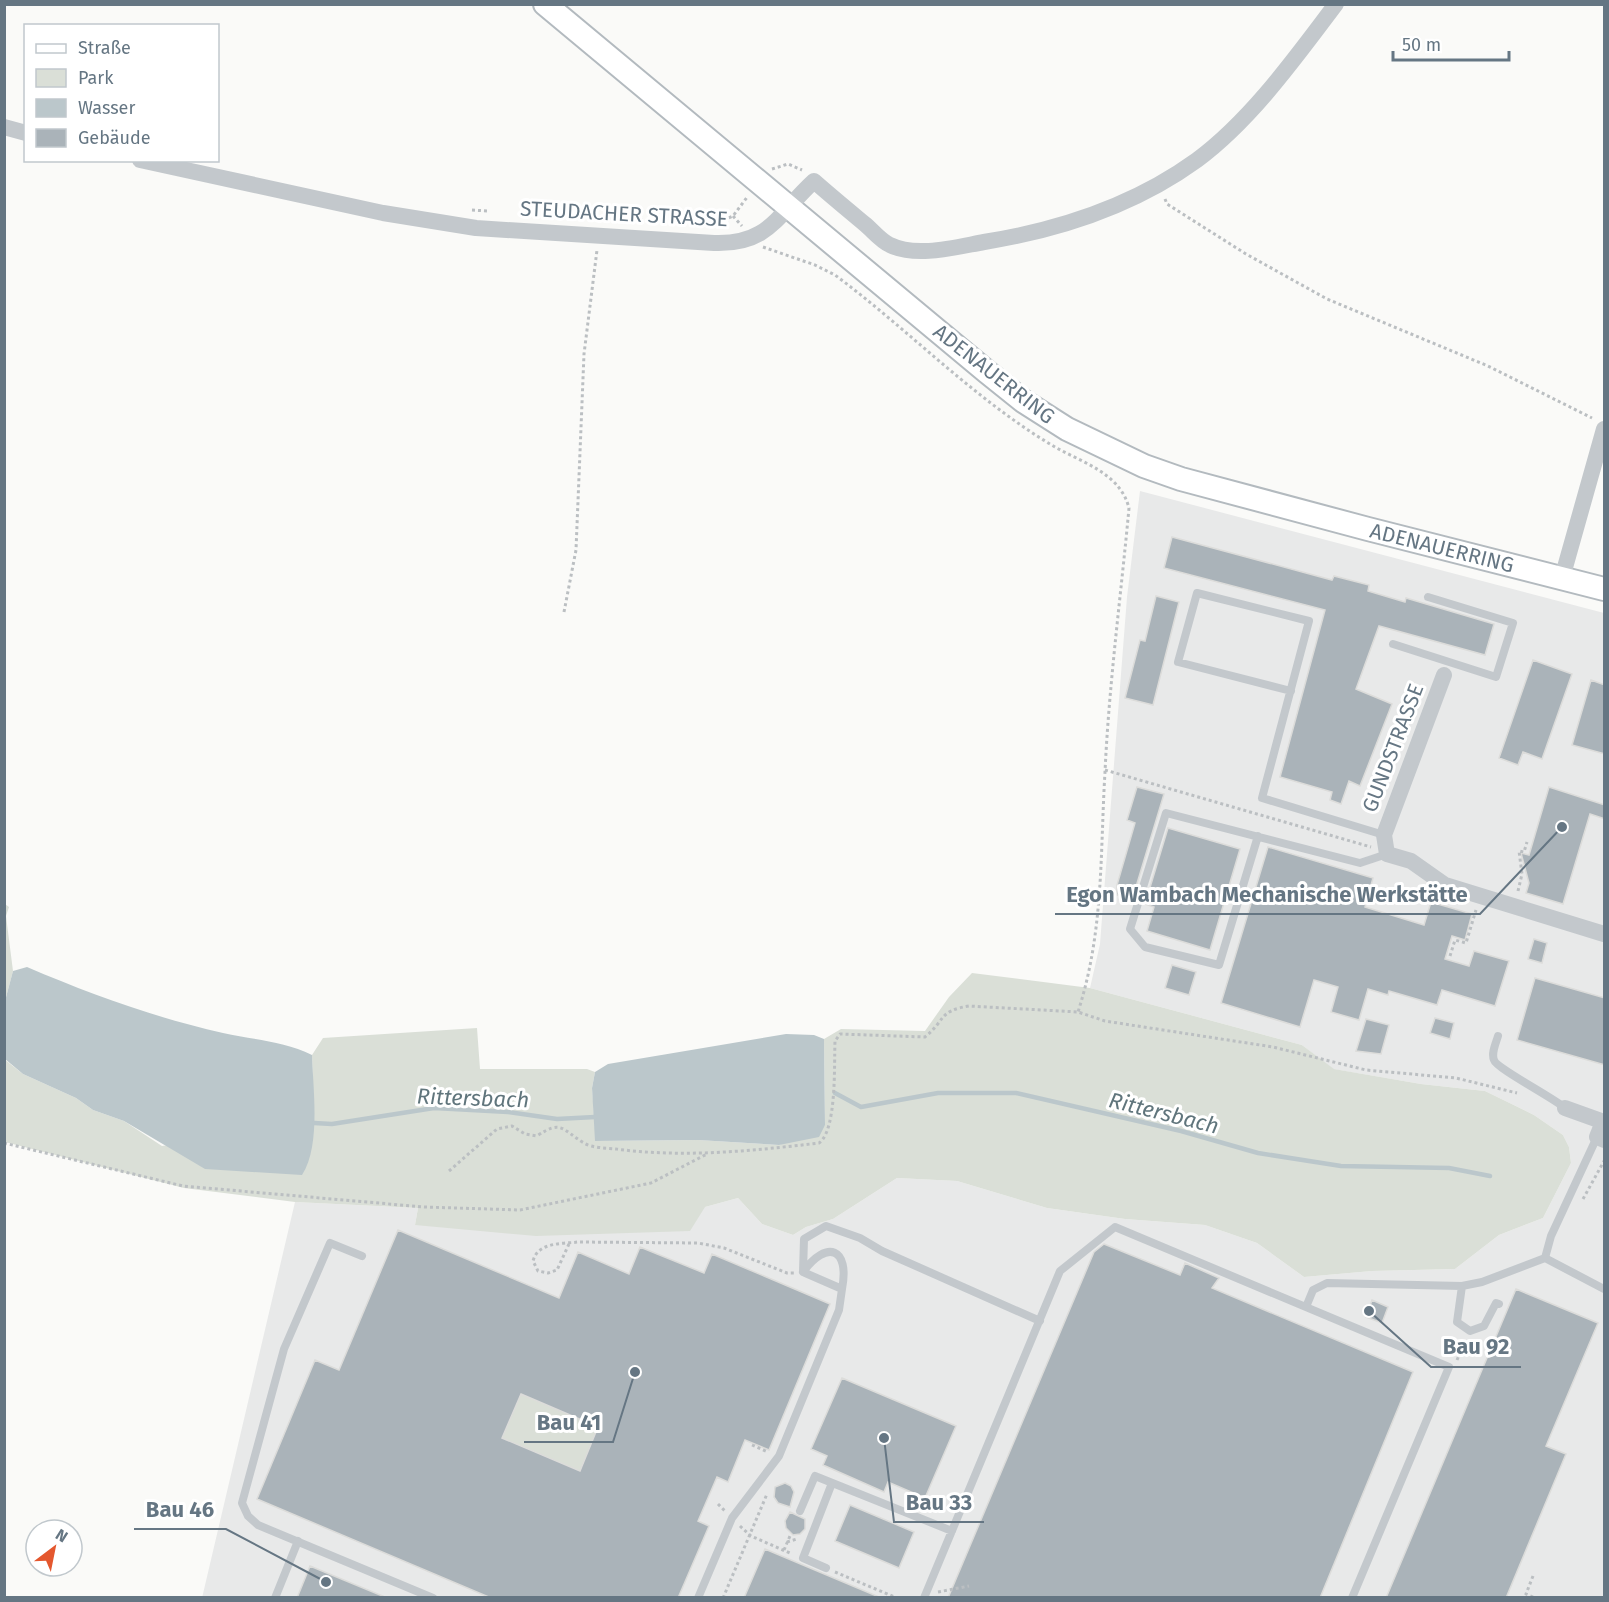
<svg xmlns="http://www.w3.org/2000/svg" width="1609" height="1602" font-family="'Fira Sans',sans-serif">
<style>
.built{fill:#e8e9e9}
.green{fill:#dadfd7}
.water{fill:#bbc7cb}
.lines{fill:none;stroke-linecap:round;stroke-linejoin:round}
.stream{stroke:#bbc7cb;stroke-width:4.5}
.building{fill:#aab3b9;stroke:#dcdcda;stroke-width:1.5;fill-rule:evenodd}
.secondary-casing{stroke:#b3babf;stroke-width:26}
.path{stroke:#bbbfc2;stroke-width:3;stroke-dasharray:3 3;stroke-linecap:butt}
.service{stroke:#c3c8cc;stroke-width:8}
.minor{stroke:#c3c8cc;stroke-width:16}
.secondary{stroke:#fff;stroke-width:22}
.labels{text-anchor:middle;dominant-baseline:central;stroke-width:6;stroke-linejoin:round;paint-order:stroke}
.street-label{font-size:21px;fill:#657683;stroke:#fff}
.water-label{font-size:22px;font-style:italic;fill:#60757c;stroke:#fff}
.leader{fill:none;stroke:#657683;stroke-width:2}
.callout-dot{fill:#657683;stroke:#fff;stroke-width:2}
.callout-label{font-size:22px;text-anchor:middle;font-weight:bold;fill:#657683;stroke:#fff;stroke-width:6;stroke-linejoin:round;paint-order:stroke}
</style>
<rect width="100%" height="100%" fill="#fafaf8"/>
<!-- built -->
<path class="built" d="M1140,491L1604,613V1597L202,1598L295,1202L418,1208L415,1225L705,1207L738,1198L762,1224L793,1235L806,1227L833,1219L897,1178L957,1181L1047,1208L1125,1219L1205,1225L1257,1243L1304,1277L1372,1271L1455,1269L1499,1235L1543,1218L1571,1163L1569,1147L1563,1135L1534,1115L1485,1091L1421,1084L1333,1069L1302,1045L1090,988L1100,944L1127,597Z"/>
<!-- green -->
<path class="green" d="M5,904L9,907L6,916L13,971L5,1001Z
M972,973L1090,988L1302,1045L1334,1069L1421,1084L1485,1091L1534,1115L1563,1135L1569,1147L1571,1163L1543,1218L1499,1235L1455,1269L1372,1271L1304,1277L1257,1243L1205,1225L1125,1219L1047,1208L957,1181L897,1178L833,1219L806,1227L793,1235L762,1224L738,1198L705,1207L690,1231L536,1236L415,1225L418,1208L295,1202L184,1188L5,1142L4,1059L23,1074L76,1098L93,1110L124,1121L162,1146L314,1123L312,1055L323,1038L477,1028L480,1069H587L595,1072L592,1088L596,1141L698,1140L779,1145L825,1125L824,1039L841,1029L925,1031L949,997Z
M521,1394L598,1427L580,1471L502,1438Z"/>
<!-- water -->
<path class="water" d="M27,967C90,994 156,1018 223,1033C254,1040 284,1041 312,1055C313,1089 321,1146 302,1175L205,1169L124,1121L93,1110L76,1098L23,1074L5,1059V1001L13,971Z
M786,1034L814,1035L824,1039L825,1125L819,1137L779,1145L698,1140L595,1141L592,1088L595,1072L608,1064Z"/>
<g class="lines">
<!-- stream -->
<path class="stream" d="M835,1093L861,1107L938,1093H1016L1181,1131L1258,1153L1341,1166L1449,1168L1490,1176
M314,1123L332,1124L434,1108L508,1112L557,1119L595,1117"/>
</g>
<!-- building -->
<path class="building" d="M1172,537L1332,580L1334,576L1369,585L1368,591L1405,602L1406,598L1494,624L1485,655L1379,626L1356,689L1392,704L1360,786L1349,781L1341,804L1330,800L1332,792L1280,777L1325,610L1164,568Z
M1156,596L1179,602L1153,705L1125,698L1140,640L1145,641Z
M1533,660L1572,674L1542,759L1523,752L1518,765L1499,758Z
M1591,680L1605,685V754L1572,745Z
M1137,787L1164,794L1132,900L1117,895V885L1135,823L1127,820Z
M1549,787L1605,805V819L1590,814L1563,904L1526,893L1529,883L1521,853L1529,855Z
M1168,828L1240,849L1210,950L1147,931L1154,907L1145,904Z
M1268,847L1373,878L1365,907L1424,925L1431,902L1472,914L1465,940L1452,936L1445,959L1469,966L1474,951L1509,961L1495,1006L1442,990L1437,1005L1389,991L1388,995L1368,989L1359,1020L1331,1012L1338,987L1314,980L1300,1027L1221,1003Z
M1534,939L1547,943L1542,963L1528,959Z
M1172,965L1196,972L1189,995L1165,988Z
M1535,978L1605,998V1065L1517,1040Z
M1435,1018L1454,1023L1450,1039L1430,1033Z
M1366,1019L1389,1025L1381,1054L1356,1051Z
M398,1230L559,1298L578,1252L629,1274L640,1247L704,1273L712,1254L830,1304L769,1450L745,1440L728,1482L717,1477L698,1521L709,1526L678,1598H491L257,1499L315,1360L339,1370ZM521,1394L598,1427L580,1471L502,1438Z
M1104,1244L1180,1275L1185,1263L1219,1278L1212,1288L1413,1372L1320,1598H948L1094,1252Z
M1516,1289L1598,1323L1546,1446L1566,1454L1506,1598H1386Z
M1372,1300L1388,1307L1382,1323L1366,1317Z
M842,1378L956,1426L925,1498L888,1482L884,1492L823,1465L827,1456L811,1449Z
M785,1483L791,1486L794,1492L790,1507L778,1503L774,1497L775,1487Z
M850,1505L914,1532L899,1568L835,1541Z
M790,1512L805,1519V1529L800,1534L793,1535L786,1528L785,1521Z
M765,1549L879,1597V1598H744Z
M310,1566L385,1597V1598H297Z"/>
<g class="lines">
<!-- secondary casing -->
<g class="secondary-casing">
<path id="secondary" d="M545,4L987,372L1023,401L1067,429L1144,466L1181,479L1368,529L1604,589"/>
</g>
<!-- path -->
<path class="path" d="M772,169L788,164L802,170
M1165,199L1167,204L1246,254L1327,299L1488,366L1592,418
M472,210L487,211
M733,216L742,226
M598,218L717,223L733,216L748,196
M763,247L815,265L835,275C909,330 975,400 1055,447C1083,463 1120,473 1129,508C1121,595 1109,684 1105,772C1100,855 1104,931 1078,1012
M564,612L576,550L584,354L597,250
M1105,770L1371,847
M1518,891L1522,874L1519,851L1524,852L1527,842
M1450,956L1455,940L1466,943L1476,910
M4,1143L183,1186L424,1207L520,1210L651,1183L707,1154
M449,1171L497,1129L512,1126L525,1134L537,1136C562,1119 562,1130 584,1143C592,1148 606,1148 616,1149C683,1158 752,1151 819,1143C837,1130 834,1064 835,1041L840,1034L925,1037C946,1020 938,1011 969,1006L1078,1012L1105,1021L1273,1047L1366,1070L1456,1078L1517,1093
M1583,1199L1604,1161
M569,1244L557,1270L548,1273L538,1271L533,1261C538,1242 561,1244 578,1242L698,1243L724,1248L787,1273H794
M1457,1360L1465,1342
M752,1445L768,1452
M718,1504L725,1511
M740,1526L751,1536L792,1554
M787,1542L797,1539
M784,1550L790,1536
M835,1572L897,1598
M1533,1576L1526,1594L1535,1598
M938,1592L969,1586
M723,1598L767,1494"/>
<!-- service -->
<path class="service" d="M1393,644L1496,677L1513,623L1428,597
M1291,691L1178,662L1197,593L1309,621L1262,798L1384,835
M1258,836L1219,965L1145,947L1130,929L1166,813L1360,863L1387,854
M1498,1036C1496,1043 1491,1053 1494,1060C1496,1068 1552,1097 1565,1108
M1597,1137L1551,1236L1545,1258L1604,1289
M362,1256L330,1243L284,1349L242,1503L248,1516L258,1525L433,1598
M803,1272C827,1239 850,1248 842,1289L803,1272L804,1239L826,1226L860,1238L882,1251L1040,1321
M1462,1286L1457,1322L1470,1331L1484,1326L1496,1303L1499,1304
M1306,1307L1313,1290L1327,1283L1462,1286L1482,1282L1545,1258
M800,1511L815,1476L952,1531
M826,1568L803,1558L832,1483
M275,1598L298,1541
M698,1598L732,1518L779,1456L839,1310L842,1289
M924,1598L1060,1271L1115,1227L1449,1367L1352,1598"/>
<!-- minor -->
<path class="minor" d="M4,127L26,133
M140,160L383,213L476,228L714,243C769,245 777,215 814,181C831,196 848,210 866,225C873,231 881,241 890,245C916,258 956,247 984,242C1059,230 1135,205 1197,160C1251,120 1296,57 1336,4
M1562,578L1604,429
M1444,675L1384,835L1387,854L1411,861L1445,885L1604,934
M1565,1108L1604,1122
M1603,1122L1597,1137L1604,1140"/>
<!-- secondary -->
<use href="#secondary" class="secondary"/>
</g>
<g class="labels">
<!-- street labels -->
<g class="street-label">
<text transform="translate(624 214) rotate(3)">STEUDACHER STRASSE</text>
<text transform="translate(994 374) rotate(38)">ADENAUERRING</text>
<text transform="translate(1442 548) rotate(14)">ADENAUERRING</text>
<text transform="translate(1393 748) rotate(-69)">GUNDSTRASSE</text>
</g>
<!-- water labels -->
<g class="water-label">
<text transform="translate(473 1098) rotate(2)">Rittersbach</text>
<text transform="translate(1164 1113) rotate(14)">Rittersbach</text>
</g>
</g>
<!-- callouts -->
<path class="leader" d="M1562 827L1480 914H1055M1369 1311L1431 1367H1521M635 1372L613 1442H524M884 1438L894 1522H984M326 1582L226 1529H134"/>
<g class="callout-dot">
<circle cx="1562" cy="827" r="6"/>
<circle cx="1369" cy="1311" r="6"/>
<circle cx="635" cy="1372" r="6"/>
<circle cx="884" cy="1438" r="6"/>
<circle cx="326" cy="1582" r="6"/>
</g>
<g class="callout-label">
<text x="1267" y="902">Egon Wambach Mechanische Werkstätte</text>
<text x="1476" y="1354">Bau 92</text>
<text x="569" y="1430">Bau 41</text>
<text x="939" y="1510">Bau 33</text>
<text x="180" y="1517">Bau 46</text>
</g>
<!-- border -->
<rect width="1609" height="1602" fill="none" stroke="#657683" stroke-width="12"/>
<!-- legend -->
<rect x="24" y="24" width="195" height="138" fill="#ffffff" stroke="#c1c8cd" stroke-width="1.5"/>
<rect x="36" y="44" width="30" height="9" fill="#ffffff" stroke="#c1c8cd" stroke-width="1.5"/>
<text x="78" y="54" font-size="18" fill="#657683">Straße</text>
<rect x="36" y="69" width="30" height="18" fill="#dadfd7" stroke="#c1c8cd" stroke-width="1.5"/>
<text x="78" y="84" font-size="18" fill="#657683">Park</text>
<rect x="36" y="99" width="30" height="18" fill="#bbc7cb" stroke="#c1c8cd" stroke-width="1.5"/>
<text x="78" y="114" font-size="18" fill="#657683">Wasser</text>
<rect x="36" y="129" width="30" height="18" fill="#aab3b9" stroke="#c1c8cd" stroke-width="1.5"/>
<text x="78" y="144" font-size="18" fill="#657683">Gebäude</text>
<!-- north arrow -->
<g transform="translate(54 1548) rotate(32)"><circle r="28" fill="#ffffff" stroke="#c1c8cd" stroke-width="1.5"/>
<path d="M0-4.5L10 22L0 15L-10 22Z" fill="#e4572e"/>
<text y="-9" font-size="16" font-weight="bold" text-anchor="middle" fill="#657683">N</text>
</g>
<!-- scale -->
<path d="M1393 51v9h116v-9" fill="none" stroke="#657683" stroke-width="3"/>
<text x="1402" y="51" font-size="18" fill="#657683" stroke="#ffffff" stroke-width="4.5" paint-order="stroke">50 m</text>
</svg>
